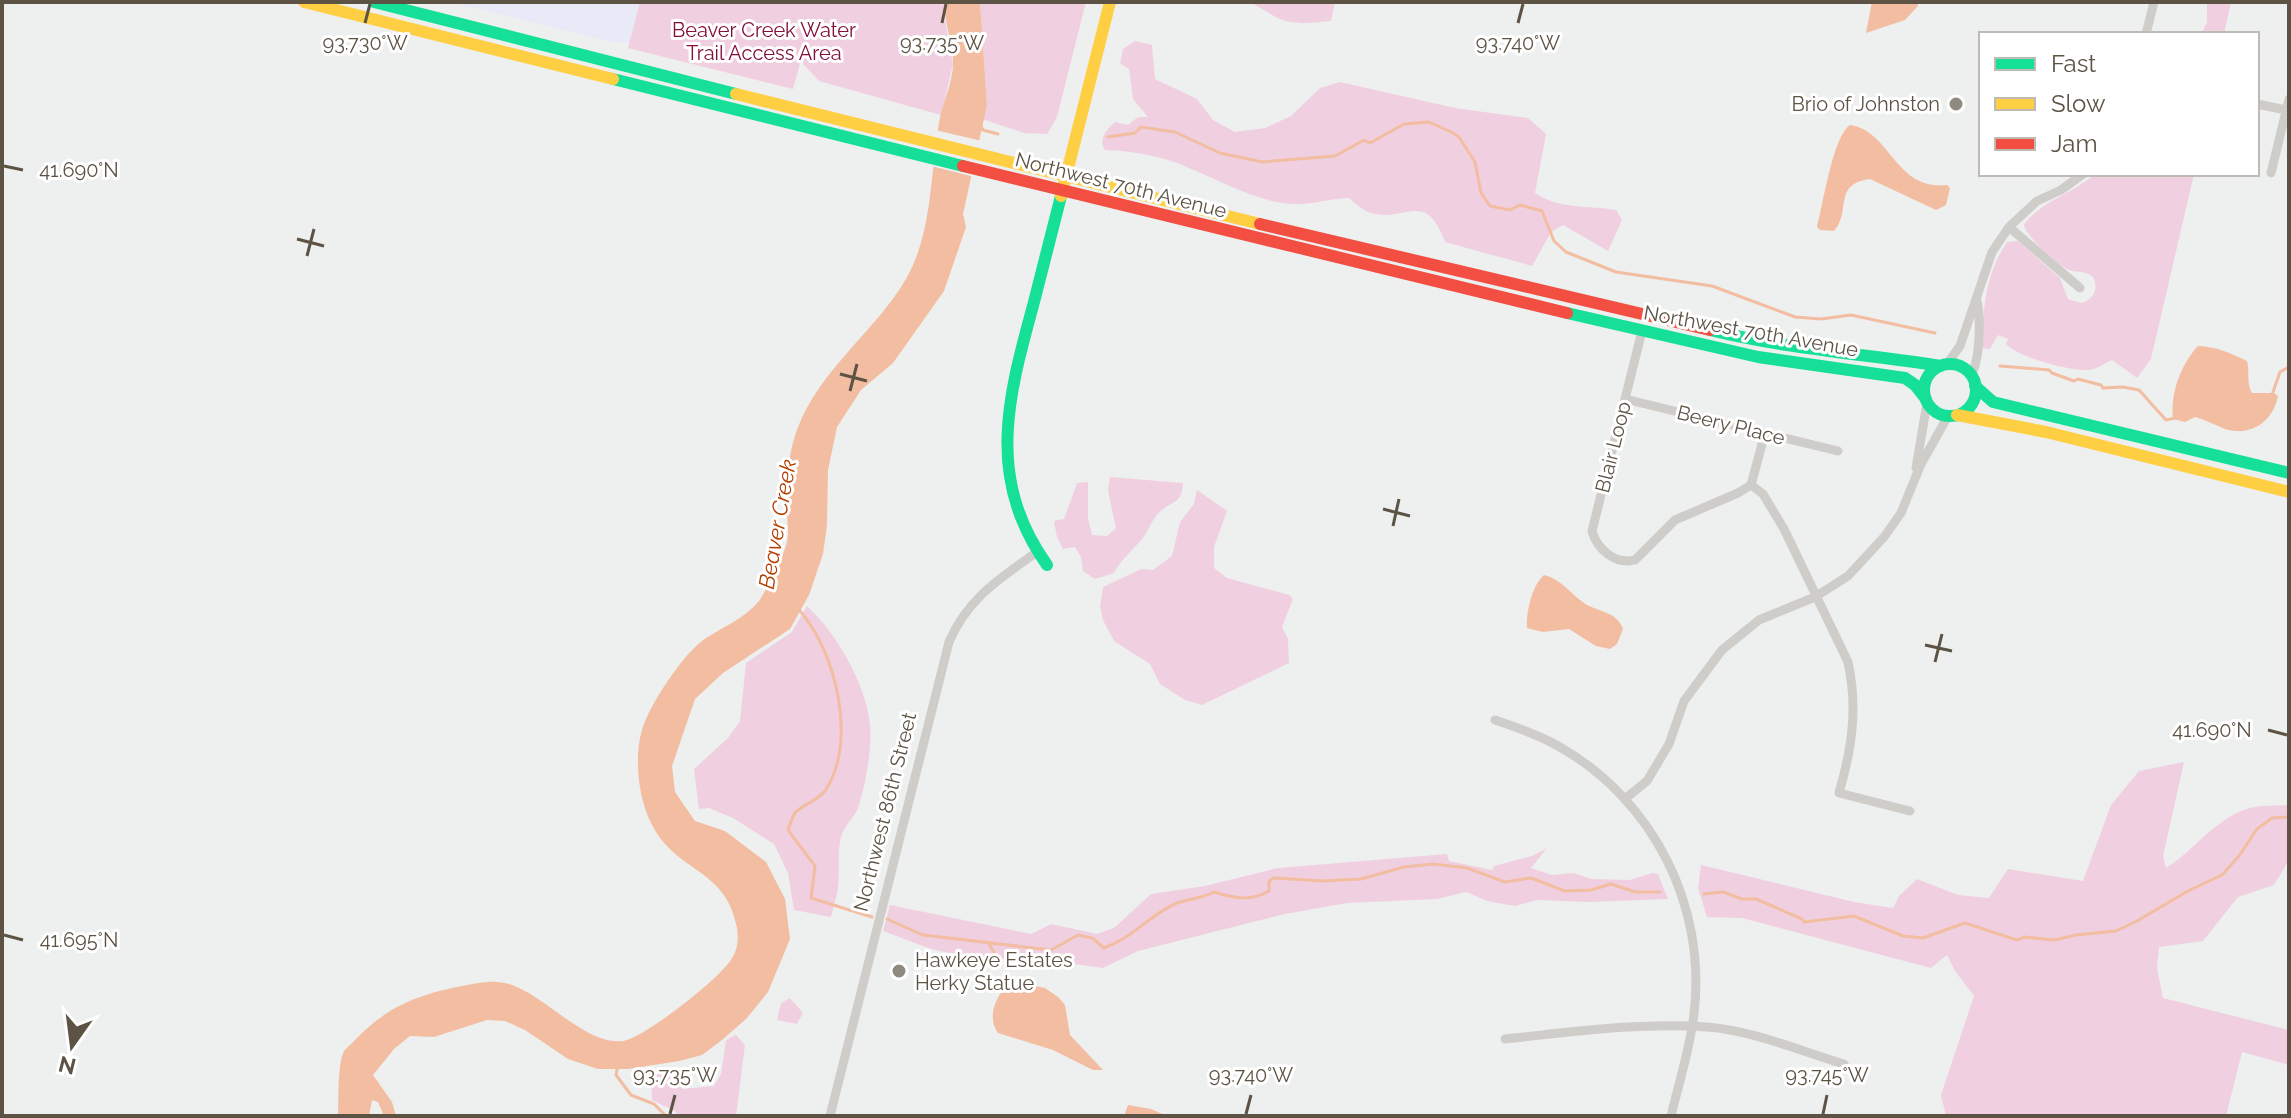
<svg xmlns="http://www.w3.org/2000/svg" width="2291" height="1118" font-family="Raleway,sans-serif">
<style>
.commercial{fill:#e8ebf7}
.green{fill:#f0d0e0}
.water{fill:#f2bda1}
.pier{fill:#eeefef}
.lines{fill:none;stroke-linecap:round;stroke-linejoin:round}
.stream{stroke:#f2bda1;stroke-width:3}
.street{stroke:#cfcdca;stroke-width:9}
.fast{stroke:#16e098;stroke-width:12}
.slow{stroke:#ffcf43;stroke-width:12}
.jam{stroke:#f24e42;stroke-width:12}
.ticks{fill:none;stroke:#5c5344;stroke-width:3}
.poi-dot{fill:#8f8a80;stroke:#fff;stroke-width:3}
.labels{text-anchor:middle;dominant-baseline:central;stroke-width:6;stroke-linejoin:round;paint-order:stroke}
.park-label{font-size:20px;fill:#830f39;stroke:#fff}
.poi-label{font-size:20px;fill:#5c5344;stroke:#fff;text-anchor:end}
.street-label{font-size:20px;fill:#5c5344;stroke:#fff}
.water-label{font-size:22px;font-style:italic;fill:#b33e00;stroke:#fff}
.ticks-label{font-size:20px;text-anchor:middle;fill:#5c5344;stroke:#fff;stroke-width:6;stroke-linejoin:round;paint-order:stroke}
</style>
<rect width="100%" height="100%" fill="#eeefef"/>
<!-- commercial -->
<path class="commercial" d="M449,2H640L630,42L615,43Z"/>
<!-- green -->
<path class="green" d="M640,2L794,4V2H944V15L953,64L941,115L819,81L803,64L805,45L793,89L628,48Z
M980,2H1086L1057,117L1047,134L1024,133L982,119L987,104Z
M1249,2H1335L1331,21C1316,22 1292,26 1278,18C1268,13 1260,7 1249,2Z
M2207,2H2231L2224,34H2201L2207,22Z
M1135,41L1152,45L1155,79L1197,99L1213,120L1235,132L1265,128L1291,116L1320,88L1340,82L1455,108L1528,118L1546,134L1535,193C1561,210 1588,205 1616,210L1622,220L1608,251L1563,225L1551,232L1532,266L1445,242C1425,188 1406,223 1371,213C1362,210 1356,204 1349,198C1326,199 1305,207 1282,203C1250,198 1219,180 1189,168C1163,156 1133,151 1105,150C1098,139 1107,129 1115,122L1128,125L1138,117H1148L1133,99L1129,69L1120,63L1123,49Z
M2095,174H2194L2151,359L2137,378L2112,360C2105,363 2095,370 2088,370C2070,371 2017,357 2006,344L2008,339L1998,335L1990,349L1982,348C1983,309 1985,275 2007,242L2018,241L2060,278L2068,299L2081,303C2094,299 2099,289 2093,277C2084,270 2079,273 2069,270C2058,266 2026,236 2024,225C2039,202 2074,193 2095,174Z
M1110,477L1183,483C1182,504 1173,500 1161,511C1153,517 1149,530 1143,538C1132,551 1123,557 1114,573L1095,579L1083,571L1081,557L1075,547L1063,549L1057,537L1054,521L1064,519L1077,483L1088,482V518L1092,535L1107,536L1116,528L1108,491Z
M1197,490L1227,511L1214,547V568L1227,578L1289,595L1293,599L1282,627L1288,639L1289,663L1202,705L1185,700L1160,684L1150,664L1114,641L1103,620L1100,607L1103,587L1141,569L1153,570L1172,556L1180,522L1194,504Z
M807,606C836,632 867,686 870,725C872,751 866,781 859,805C856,817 844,825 841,837C837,853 840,870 838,887C837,897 833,907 831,917L794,910L788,873L774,844L733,818L709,808L699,809L694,769L728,738L740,721L746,663L792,632Z
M2184,762L2163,856L2166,868C2195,850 2215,818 2250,808C2262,805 2277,806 2289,805V860L2274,885L2238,897L2203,941L2159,947L2157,969L2163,998L2289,1030V1065L2242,1052L2226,1116H1946L1941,1095L1974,996L1955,971L1947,955L1931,968L1742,918L1707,917L1698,888L1701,865L1854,902L1893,908L1899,896L1917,879L1958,895L1989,898L2008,869L2083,881L2111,805L2139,771Z
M1547,848L1531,868L1552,875L1573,873L1592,879L1630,880L1652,873L1658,874L1668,899L1589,902L1537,900L1515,906L1487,901L1466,892L1437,899L1347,903L1285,914L1138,951L1103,968L1038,959H977L931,949L883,931L890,905L1031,934L1051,924L1097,934L1114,928L1151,894L1205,886L1278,868L1447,854L1449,861L1492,870L1494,866L1532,856Z
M790,998L803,1013L797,1024L777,1020L781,1003Z
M736,1035L745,1045L736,1116H678L675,1111L652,1100L651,1071L681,1070L682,1089L714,1086L721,1074L726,1040Z"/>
<!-- water -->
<path class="water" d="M944,2H980L987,105L963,214L966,227L944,291L893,363L861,390L837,427L828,470L827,525L823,554L809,595L790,629L723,673L695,699L672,766L675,792L695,821L725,831L766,862L785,899L790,939L768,992L747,1018L722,1040L702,1055L679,1061L628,1069H598L568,1059L525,1030L505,1021L487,1020L434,1037L410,1036L394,1049L373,1075L392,1102L396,1116H384L378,1102L372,1100L369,1116H338C339,1099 337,1066 344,1051C347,1047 352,1044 355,1040C388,1006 417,995 462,986C479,983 492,979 509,984C547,996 586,1046 623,1041C644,1038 713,983 727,965C737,953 739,943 737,928C727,871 682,873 656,832C639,806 633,760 642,730C649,705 685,651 706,638C725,626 745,618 759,601C767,590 784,555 787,542C789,533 787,520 787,510C787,480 787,458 797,430C818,371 875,332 906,279C935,228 929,168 941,113C945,98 952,82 953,66C954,45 944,23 944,2Z
M1872,2H1917L1918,6L1905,20L1866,33Z
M1850,125C1891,131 1895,191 1947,185L1950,188L1946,205L1936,210L1870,179C1832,184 1852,211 1834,231L1820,230L1817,227C1823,205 1833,136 1850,125Z
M2198,346C2218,347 2230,353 2247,361C2250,371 2246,384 2252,393H2274L2278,396C2273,421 2252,437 2225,429C2215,425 2206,420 2195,417L2185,422L2173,419C2170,394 2181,364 2198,346Z
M1544,575C1563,580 1571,595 1587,605C1600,612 1617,612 1623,629L1617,644L1610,649L1596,646L1569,629L1543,632L1527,628C1526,613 1532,585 1544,575Z
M1026,984L1045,988L1058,997L1065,1005L1070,1035L1103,1070H1093L1053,1050L998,1033C987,1018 995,998 1007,985Z
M1128,1105L1151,1109L1167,1116H1124Z"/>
<!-- pier -->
<path class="pier" d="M935,130L982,141L975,177L931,166Z"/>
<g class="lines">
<!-- stream -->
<path class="stream" d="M981,126L983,130L998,134
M1108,137L1135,133L1141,127L1175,132L1220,153L1262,162L1335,156L1364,140L1370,143L1404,124L1429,122L1451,132L1459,137L1475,162L1481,193L1490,206L1510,210L1520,205L1542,211L1554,241L1566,252L1616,272L1712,286L1795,317L1821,319L1851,315L1935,333
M2000,366L2049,370L2052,373L2074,381L2078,379L2101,385L2103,388L2123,387L2139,390L2166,420L2175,418
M2272,395L2280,372L2289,367
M800,611C836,652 858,742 825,791C817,801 803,804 795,813C792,817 790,825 788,830L815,866L811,898L872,917
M1704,894L1723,892L1742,899H1756L1802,919L1804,922L1854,916L1903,936L1923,938L1965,923L2017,940L2025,937L2054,940L2076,935L2116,931L2137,921L2188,891L2222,875L2239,856L2257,829L2272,818L2289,817
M887,919L923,935L1051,950L1078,935L1092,938L1104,948C1134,937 1152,913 1177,903C1190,899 1202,898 1214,892C1234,898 1250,902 1269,891V881L1274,878L1323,881L1361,879L1404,867L1433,864L1467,868L1505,882L1531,878L1565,891L1591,890L1611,884L1635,892H1660
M989,944L995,954
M618,1065L616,1075L631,1095L654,1104L666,1116"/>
<!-- street -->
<path class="street" d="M2146,34L2154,2
M2257,104L2286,110
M2271,173L2289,99
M2009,227L2080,288
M1642,331L1592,531C1597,549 1615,565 1635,560L1675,520L1738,493L1751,485L1765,433
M1947,364L1960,346L1992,252L2009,227L2037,201L2061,190L2083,174
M1971,375C1980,360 1981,319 1977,301
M1625,399L1838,451
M1916,468L1927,403
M1751,485L1763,494L1784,529L1848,662C1858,708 1852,748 1839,793L1910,811
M1495,720C1516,727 1539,735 1558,746C1653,799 1707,906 1694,1014C1690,1049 1679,1082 1671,1116
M1626,798L1647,781L1669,744L1684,701L1722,650L1759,620L1815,597L1848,576L1884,537L1901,513L1921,464L1948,416
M1505,1039C1572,1032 1639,1022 1707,1027C1751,1030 1801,1051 1844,1064
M830,1116L949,642C968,598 999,579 1037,552"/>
<!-- fast -->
<path class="fast" d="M374,2L736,94
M613,79L963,166
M1567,313L1758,357L1905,378L1915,385L1926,399
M1710,330C1787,349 1864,354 1941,366
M1924 390a26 26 0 1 1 52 0a26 26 0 1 1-52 0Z
M1975,386L1993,402L2289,473
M1047,565C985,478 1008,397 1034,302C1043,267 1052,231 1061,196"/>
<!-- slow -->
<path class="slow" d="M304,2L613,79
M736,94L1260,224
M1061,196L1110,2
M1957,415L2046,432L2289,492"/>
<!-- jam -->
<path class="jam" d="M963,166L1567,313
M1260,224L1710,330"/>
</g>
<!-- ticks -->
<path class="ticks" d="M365,23L370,4M942,23L946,4M1518,23L1523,4M4,166L23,170M297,239L324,246M307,256L314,229M840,374L867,381M850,391L857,364M1383,509L1410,516M1393,526L1399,499M1925,645L1952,651M1935,662L1942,634M2268,730L2287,735M4,935L23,940M670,1114L675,1095M1246,1114L1251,1095M1823,1114L1827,1095"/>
<!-- markers -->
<g class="poi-dot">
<circle cx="1956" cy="104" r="8"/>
<circle cx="899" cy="971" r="8"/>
</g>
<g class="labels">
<!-- park labels -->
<g class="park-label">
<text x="764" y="30">Beaver Creek Water<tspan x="764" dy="23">Trail Access Area</tspan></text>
</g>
<!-- poi labels -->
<g class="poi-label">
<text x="1940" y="104">Brio of Johnston</text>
<text x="915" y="960" text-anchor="start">Hawkeye Estates<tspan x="915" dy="23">Herky Statue</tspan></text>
</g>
<!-- street labels -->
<g class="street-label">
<text transform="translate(1121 185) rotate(14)">Northwest 70th Avenue</text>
<text transform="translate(1751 331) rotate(10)">Northwest 70th Avenue</text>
<text transform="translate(1731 425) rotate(14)">Beery Place</text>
<text transform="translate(1613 447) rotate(-76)">Blair Loop</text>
<text transform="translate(885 812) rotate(-76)">Northwest 86th Street</text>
</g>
<!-- water labels -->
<g class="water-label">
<text transform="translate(777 524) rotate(-80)">Beaver Creek</text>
</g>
</g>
<g class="ticks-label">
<text x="365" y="50">93.730°W</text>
<text x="942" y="50">93.735°W</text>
<text x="1518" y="50">93.740°W</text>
<text x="79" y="177">41.690°N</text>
<text x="2212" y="737">41.690°N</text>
<text x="79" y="947">41.695°N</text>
<text x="675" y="1082">93.735°W</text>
<text x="1251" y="1082">93.740°W</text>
<text x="1827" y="1082">93.745°W</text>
</g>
<!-- border -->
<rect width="2291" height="1118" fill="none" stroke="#5c5344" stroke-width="8"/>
<!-- legend -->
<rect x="1979" y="32" width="280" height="144" fill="#ffffff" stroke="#bebab4" stroke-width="2"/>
<rect x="1995" y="58" width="40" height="12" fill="#16e098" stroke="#bebab4" stroke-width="2"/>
<text x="2051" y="72" font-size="24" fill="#5c5344">Fast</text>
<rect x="1995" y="98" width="40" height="12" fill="#ffcf43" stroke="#bebab4" stroke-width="2"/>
<text x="2051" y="112" font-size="24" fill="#5c5344">Slow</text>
<rect x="1995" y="138" width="40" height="12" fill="#f24e42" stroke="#bebab4" stroke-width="2"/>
<text x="2051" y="152" font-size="24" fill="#5c5344">Jam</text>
<!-- north arrow -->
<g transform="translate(72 1046) rotate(194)" stroke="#ffffff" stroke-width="6" paint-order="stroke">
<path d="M0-6L14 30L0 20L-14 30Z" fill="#5c5344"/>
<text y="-12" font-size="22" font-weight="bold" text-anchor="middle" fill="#5c5344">N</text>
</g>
</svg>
